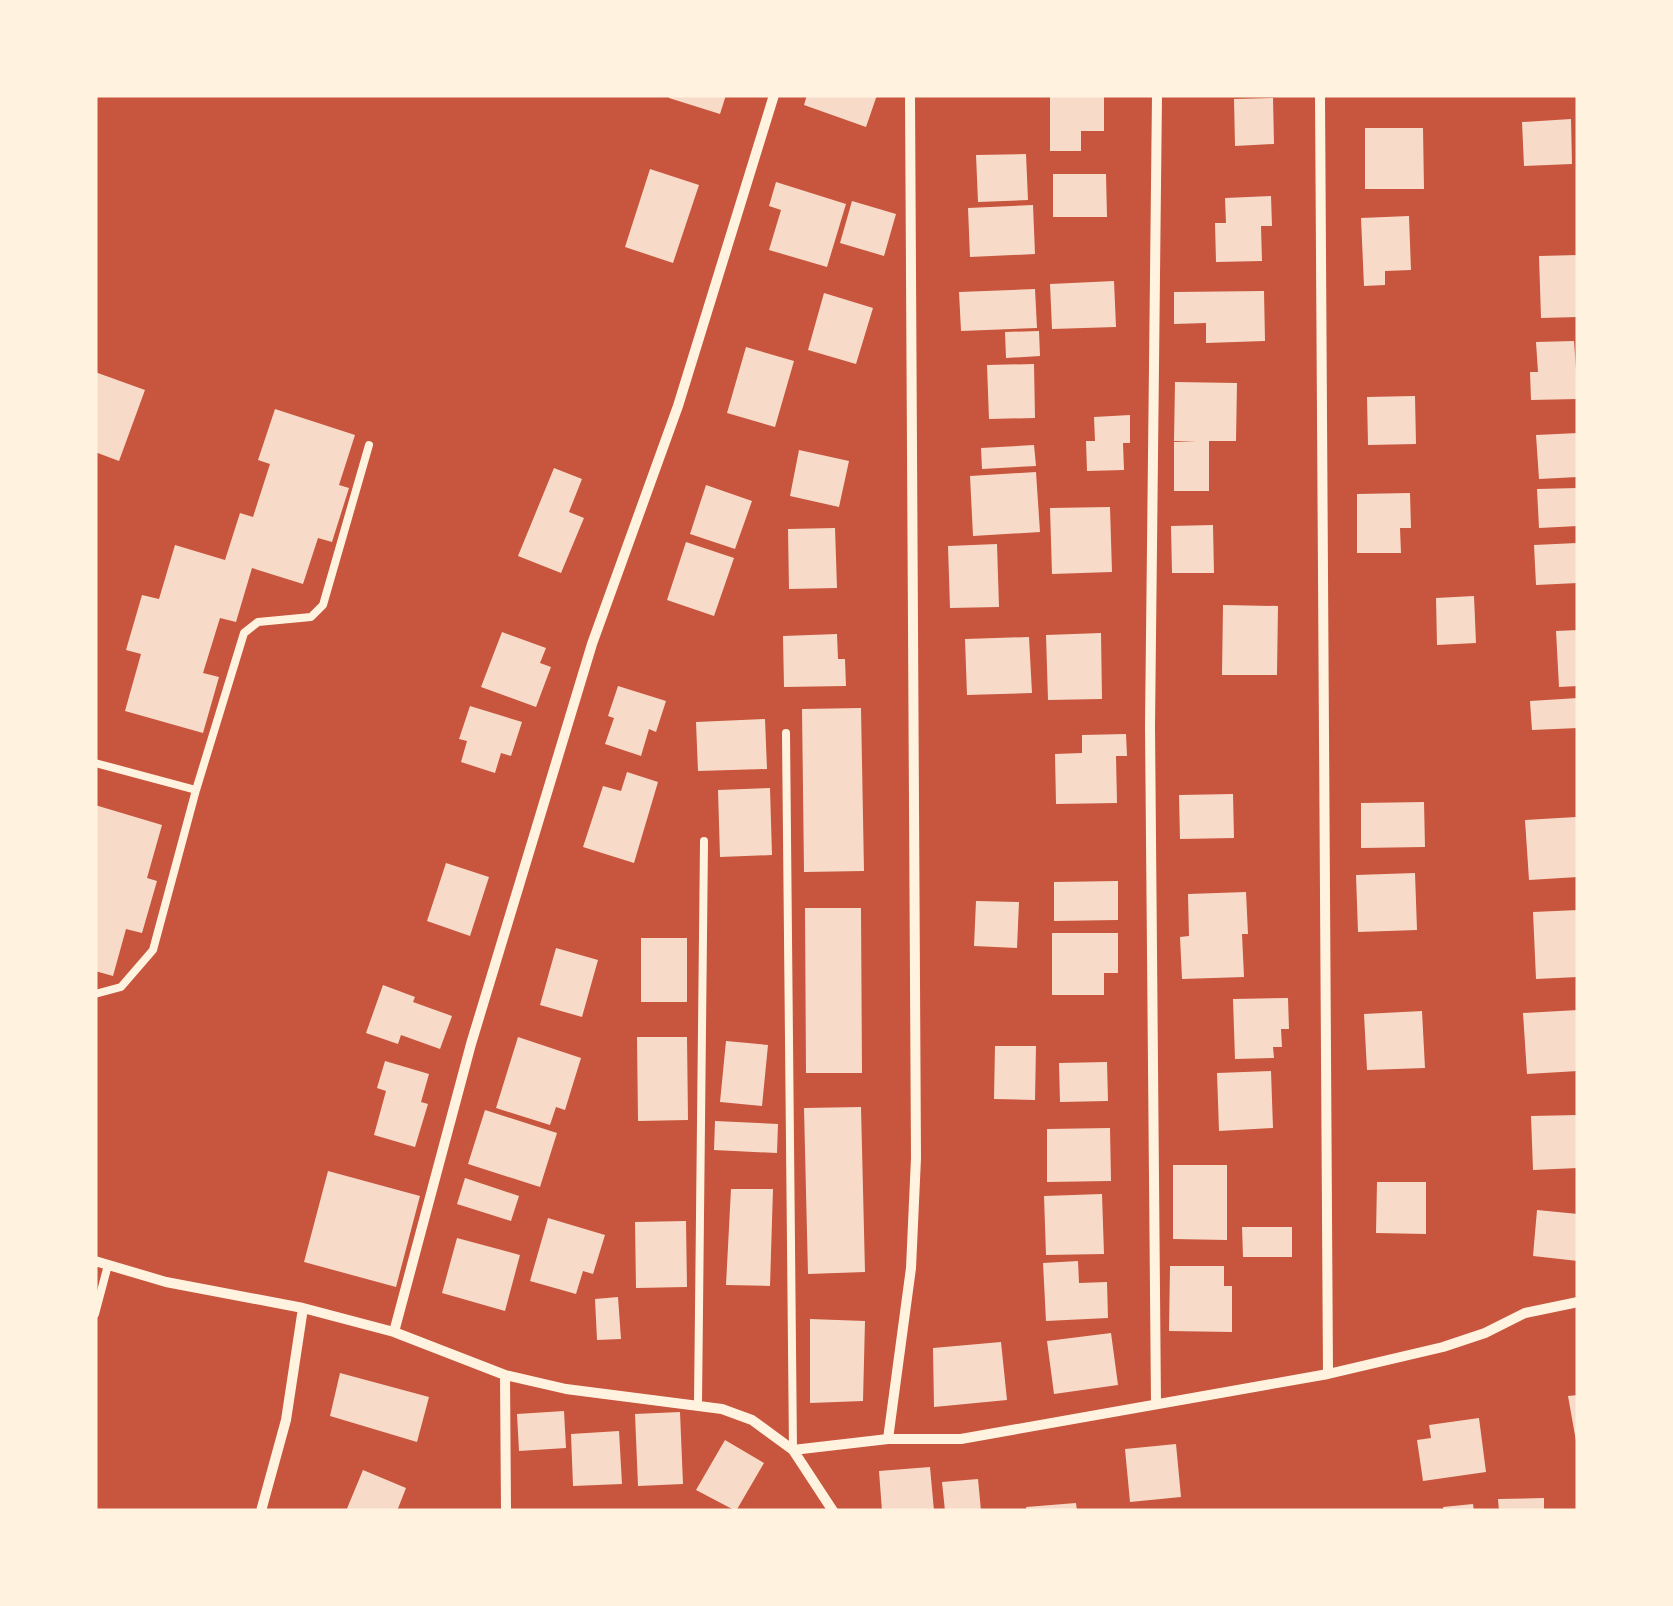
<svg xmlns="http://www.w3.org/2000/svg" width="1673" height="1606" font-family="'Golos Text',sans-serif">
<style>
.building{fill:#f7dbc8}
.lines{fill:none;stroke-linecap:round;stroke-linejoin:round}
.service{stroke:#fff3e0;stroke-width:8}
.minor{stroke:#fff3e0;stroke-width:10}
</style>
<rect width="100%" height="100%" fill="#c8553d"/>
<!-- building -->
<path class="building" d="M669,95H726L720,114L669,98Z
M807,95H877L866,127L804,105Z
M1050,95H1104V131H1081V151H1050Z
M1273,98L1274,144L1235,146L1234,99Z
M1571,119L1572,164L1524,166L1522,122Z
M1365,128H1423L1424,189H1365Z
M1026,154L1028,200L978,202L976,155Z
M650,169L699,185L673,263L625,247Z
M1053,174H1106L1107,217H1053Z
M776,182L846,204L827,267L769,250L781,210L769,206Z
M1271,196L1272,226H1261L1262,261L1216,262L1215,223H1226L1225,198Z
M852,201L896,214L884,256L840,243Z
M1033,205L1035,254L970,257L968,208Z
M1409,216L1411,270L1385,271V285L1364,286L1361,218Z
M1578,255V317L1541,318L1539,256Z
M1114,281L1116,327L1052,329L1050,284Z
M1035,289L1037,328L961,331L959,292Z
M1264,291L1265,341L1206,343V323L1174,324V292Z
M824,293L873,308L856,364L808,350Z
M1039,331L1040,356L1006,358L1005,332Z
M1574,341L1578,399L1531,400L1530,372H1538L1536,342Z
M746,347L794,361L775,427L727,413Z
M1034,364L1035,418L989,419L987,365Z
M95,372L145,390L119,461L95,452Z
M1175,382L1237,383L1236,441H1209V491H1174V442H1197L1174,441Z
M1415,396L1416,444L1368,445L1367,397Z
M275,409L355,435L339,485L349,488L332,542L318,538L303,584L252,568L236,622L220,618L203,673L219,677L203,733L125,711L141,654L126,650L142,595L159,599L175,545L225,560L240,513L253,517L270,464L258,460Z
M1130,415V443H1123L1124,470L1087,471L1086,441H1095L1094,417Z
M1578,433V477L1539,479L1536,435Z
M1034,445L1036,466L982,469L981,448Z
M799,450L849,461L839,507L790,496Z
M554,468L582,479L569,512L584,518L561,573L518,556Z
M1036,472L1040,532L973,536L970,476Z
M706,485L752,501L735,549L690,534Z
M1578,488V526L1539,528L1537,489Z
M1410,493L1411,528H1400L1401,553H1357V494Z
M1110,507L1112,572L1052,574L1050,508Z
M1213,525L1214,573H1172L1171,526Z
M835,528L837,588L789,589L788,529Z
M686,542L734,558L714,616L667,600Z
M1577,543L1578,583L1536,585L1534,545Z
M997,544L999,607L950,608L948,546Z
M1474,596L1476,643L1437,645L1436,598Z
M1223,605L1278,606L1277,675H1222Z
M1578,630V686L1559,687L1556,631Z
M502,632L546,648L540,663L551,667L536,707L481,687Z
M1101,633L1102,699L1048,700L1046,635Z
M837,634L838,659H845L846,686L784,687L783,636Z
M1029,637L1032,693L967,695L965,639Z
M618,686L666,701L656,732L649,729L641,756L605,744L614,718L608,716Z
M1578,698V728L1532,730L1530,701Z
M470,706L522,722L511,756L501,753L495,773L461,762L467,741L459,739Z
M861,708L864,871L804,872L802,709Z
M765,719L767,769L698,771L696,722Z
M1126,734L1127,756H1116L1117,803L1056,804L1055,754L1082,753V735Z
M627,772L658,782L634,863L583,847L603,786L621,791Z
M770,788L772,855L720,857L718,790Z
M1233,794L1234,838L1180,839L1179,795Z
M1424,802L1425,847L1361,848V803Z
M95,805L162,825L147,878L157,881L142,933L126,929L113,976L95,971Z
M1576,817L1578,877L1529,880L1525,820Z
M446,863L489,877L470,936L427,921Z
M1415,873L1417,930L1358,932L1356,875Z
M1118,881V920L1054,921V882Z
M1246,892L1248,934H1242L1244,977L1182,979L1180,937L1189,936L1188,894Z
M976,901L1019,902L1017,948L974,946Z
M805,908H861L862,1073H806Z
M1578,910V977L1536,979L1533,912Z
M1052,933H1118V973H1104V995H1052Z
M641,938H687V1002H641Z
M556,948L598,960L582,1017L540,1005Z
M383,985L415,997L413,1002L452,1016L440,1049L401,1035L398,1044L366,1033Z
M1288,998L1289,1029H1281L1282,1047H1273L1274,1058L1235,1059L1233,999Z
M1578,1010V1071L1527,1074L1523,1013Z
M1422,1011L1425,1068L1367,1070L1364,1014Z
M518,1037L581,1058L565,1110L556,1107L550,1125L496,1108Z
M637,1037H687L688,1120L638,1121Z
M726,1041L768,1045L762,1106L720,1102Z
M995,1046H1036L1035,1100L994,1099Z
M385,1061L429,1074L421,1102L428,1104L415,1147L374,1135L386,1091L377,1088Z
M1107,1062L1108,1101L1060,1102L1059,1063Z
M1271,1071L1273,1128L1219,1131L1217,1073Z
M861,1107L865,1272L808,1274L804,1108Z
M485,1110L557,1133L540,1187L468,1164Z
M1578,1115V1168L1533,1170L1531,1116Z
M715,1121L778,1124L777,1153L714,1150Z
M1110,1128L1111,1181L1047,1182V1129Z
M1173,1165H1227V1240L1173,1239Z
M328,1171L420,1196L396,1287L304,1262Z
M465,1178L519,1196L511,1221L457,1204Z
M1377,1182H1426V1234L1376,1233Z
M731,1189H773L770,1286L726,1285Z
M1102,1194L1104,1254L1046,1255L1044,1196Z
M1537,1210L1578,1214V1261L1533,1256Z
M548,1218L605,1235L593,1274L583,1271L576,1294L530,1281Z
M686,1221L687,1287L636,1288L635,1222Z
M1242,1227H1292V1257H1243Z
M457,1238L520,1255L505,1311L442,1293Z
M1078,1261L1079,1283L1107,1282L1108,1318L1046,1321L1043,1263Z
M1170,1266H1224V1286H1232V1332L1169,1331Z
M618,1297L621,1339L597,1340L595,1299Z
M810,1319L865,1321L863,1401L810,1403Z
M1111,1333L1118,1385L1054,1394L1047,1341Z
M1001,1342L1007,1400L934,1407L933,1348Z
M340,1373L429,1397L417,1442L330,1416Z
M1578,1395V1441H1576L1568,1396Z
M564,1411L566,1448L519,1451L517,1414Z
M680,1412L683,1484L638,1486L635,1414Z
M1479,1418L1486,1472L1423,1481L1417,1440L1431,1438L1429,1425Z
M619,1431L622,1484L573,1486L571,1434Z
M725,1440L764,1463L736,1511L696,1490Z
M1176,1444L1181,1497L1130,1502L1125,1449Z
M930,1467L934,1511H882L879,1471Z
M363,1470L406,1488L397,1511H346Z
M978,1479L981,1511H945L942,1482Z
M1544,1498V1511H1499L1498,1499Z
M1076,1503L1077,1511H1027L1026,1507Z
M1473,1504L1474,1511H1444L1443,1507Z"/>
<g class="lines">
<!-- service -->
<path class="service" d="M786,733L793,1450
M95,763L196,790L244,633L258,622L311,617L323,605L369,445
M95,994L121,987L153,950L196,790
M95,1314L108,1265
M698,1404L704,841"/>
<!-- minor -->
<path class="minor" d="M1320,95L1328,1374
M95,1261L166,1282L303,1308L394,1332L505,1375L566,1389L722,1409L752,1420L793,1450L833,1511
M394,1332L471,1044L592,644L678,406L774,95
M505,1375L506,1511
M1156,1404L1150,726L1157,95
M888,1439L911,1268L916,1158L910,95
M793,1450L888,1439H961L1328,1374L1443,1347L1485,1333L1525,1313L1578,1302
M261,1511L286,1420L303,1308"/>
</g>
<!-- border -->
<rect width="1673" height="1606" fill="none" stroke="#fff3e0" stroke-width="195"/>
</svg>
